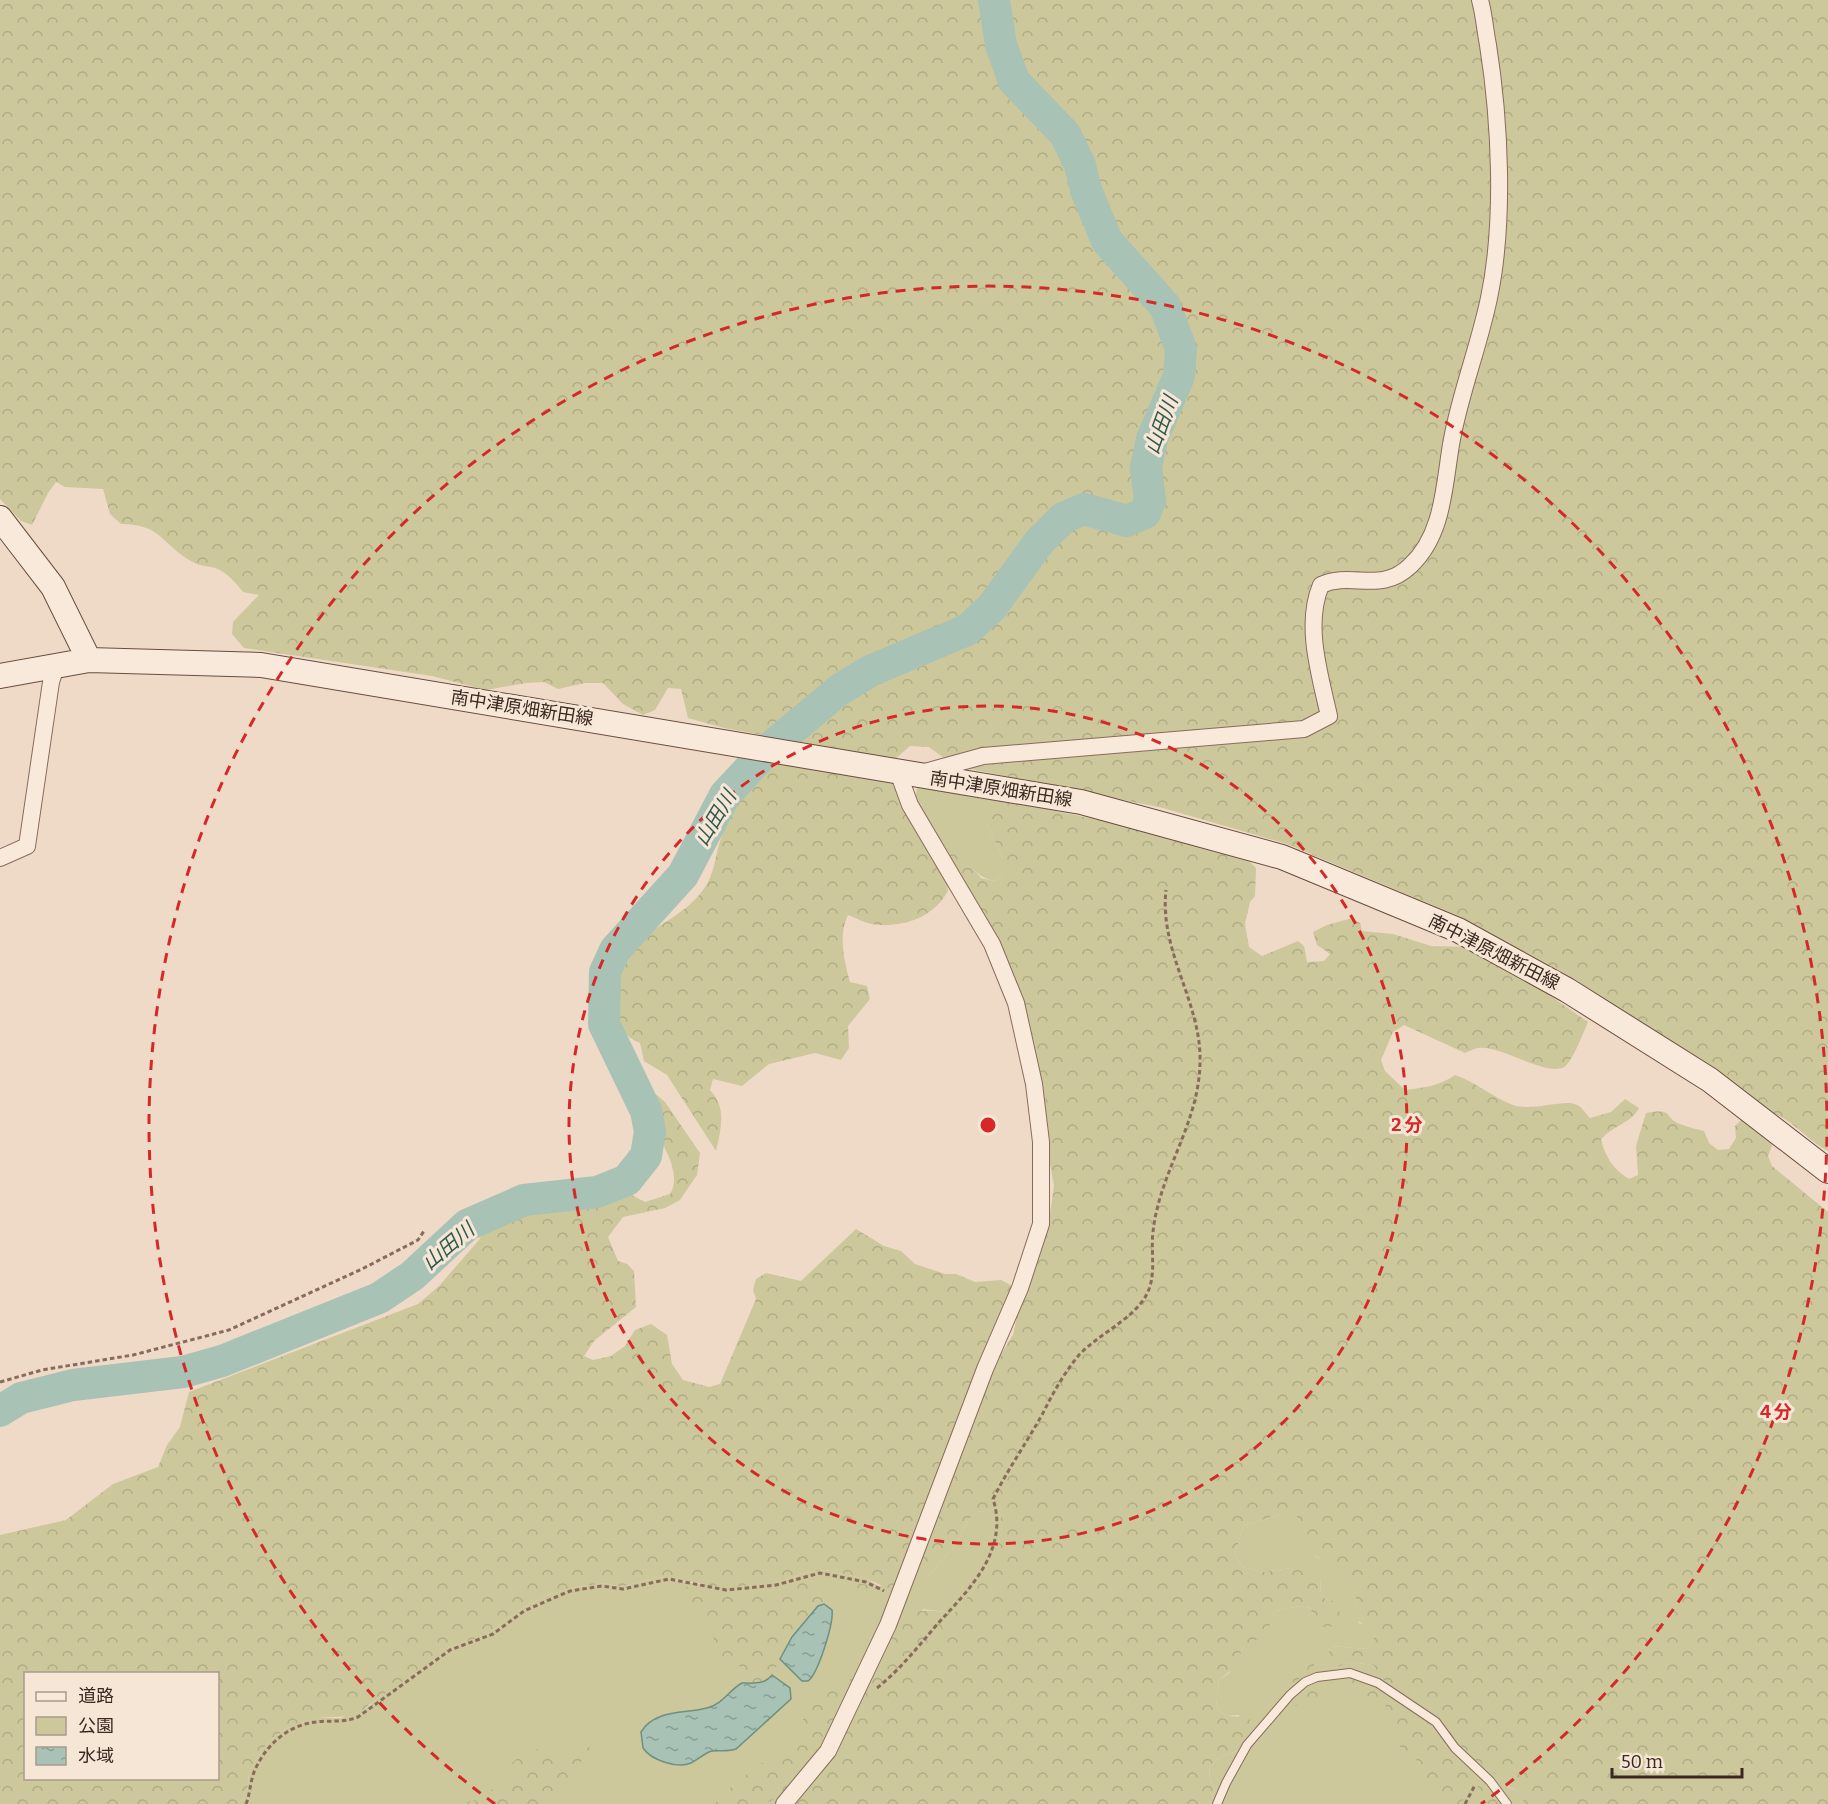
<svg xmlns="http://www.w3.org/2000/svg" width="1828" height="1804" font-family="Bitter,'Noto Sans JP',serif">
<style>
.green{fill:#ccc89b}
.forest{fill:url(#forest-crowns);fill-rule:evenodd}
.water{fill:url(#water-ripples);stroke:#6e9081;stroke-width:1.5}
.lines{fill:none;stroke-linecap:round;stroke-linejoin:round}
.river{stroke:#a8c2b5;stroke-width:32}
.lane-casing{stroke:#896b5c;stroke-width:10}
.street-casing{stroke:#896b5c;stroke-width:18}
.secondary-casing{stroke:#6b4c3f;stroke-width:26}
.path{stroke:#896b5c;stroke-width:3;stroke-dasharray:4.5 3;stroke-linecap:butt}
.lane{stroke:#f8e9da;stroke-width:8}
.street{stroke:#f8e9da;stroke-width:16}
.secondary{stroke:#f8e9da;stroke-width:24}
.ring{fill:none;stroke:#d62828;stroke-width:3;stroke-dasharray:10 8}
.labels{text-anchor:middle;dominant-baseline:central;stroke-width:6;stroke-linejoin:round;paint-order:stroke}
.street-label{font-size:18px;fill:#3a2720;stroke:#f5e6d6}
.water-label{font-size:20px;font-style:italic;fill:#2f594e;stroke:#f5e6d6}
.centre{fill:#d62828;stroke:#f5e6d6;stroke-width:3}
.ring-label{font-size:18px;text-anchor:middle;font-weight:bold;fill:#d62828;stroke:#f5e6d6;stroke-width:6;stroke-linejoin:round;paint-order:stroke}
</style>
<defs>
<pattern id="forest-crowns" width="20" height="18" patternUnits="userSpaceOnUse" patternTransform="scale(1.5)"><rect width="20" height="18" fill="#ccc89b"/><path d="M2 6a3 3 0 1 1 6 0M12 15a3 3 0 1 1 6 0" fill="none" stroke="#b0ac85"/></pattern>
<pattern id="water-ripples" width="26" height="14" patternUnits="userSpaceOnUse" patternTransform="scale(1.5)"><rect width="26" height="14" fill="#a8c2b5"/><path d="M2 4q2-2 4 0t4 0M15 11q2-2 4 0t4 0" fill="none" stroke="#8a9e93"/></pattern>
</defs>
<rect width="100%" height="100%" fill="#eedac7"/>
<!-- green -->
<path class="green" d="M918,785L1003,800L987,824L1003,859V876L994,881C981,878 977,872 967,864C942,846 907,819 918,785Z
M998,1509C1014,1542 975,1590 954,1613L923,1609L778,1804H237L247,1794L249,1773L255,1761L270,1740L287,1728L316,1718H341L368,1707L409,1673L448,1648L488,1634L524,1607L551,1594L577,1587L605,1583L620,1587L659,1577L697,1584L775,1583L811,1571L826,1570L866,1579L879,1586L929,1575L956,1545L969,1519L977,1512Z
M1281,1514H1296L1316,1557C1330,1562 1356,1577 1356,1595C1355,1605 1356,1612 1359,1623L1370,1627L1375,1635L1368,1649L1331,1646L1336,1668L1348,1662L1375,1665L1413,1691L1425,1708L1477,1766L1498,1775L1508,1787L1522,1793L1524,1798L1522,1804H1210L1215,1789C1200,1762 1217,1758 1240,1750L1244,1739L1239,1715L1226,1716L1216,1708L1219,1680L1229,1673L1245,1644L1264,1634L1276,1611L1300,1606L1310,1608L1313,1616L1308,1628L1328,1601L1320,1594L1321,1578L1291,1568L1263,1572L1242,1567L1235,1554L1243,1526Z"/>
<!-- forest -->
<path class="forest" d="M0,0H1828V1151C1807,1140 1791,1117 1768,1112L1714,1072L1573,978L1461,917L1287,844L1163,808L955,766L929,747L910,746L895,759L724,728L688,718L681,689L668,688L655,710L643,715L623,704L603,683H585L558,689L544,682L526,683L486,690L432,676L244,648L232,634L233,622L259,595L243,592C236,583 227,572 215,568C208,566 199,566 193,562C162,546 163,524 121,524L110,514L103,489L65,487L56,482L48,493L32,525L21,521L0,499Z
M765,759L894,781L945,871L948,891C934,916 908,926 880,925C869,925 858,919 848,915C838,935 844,961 850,982L867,986L870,999L848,1026L849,1048L841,1060L815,1053L769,1064L742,1086L713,1079L710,1090C727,1108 721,1128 716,1151L667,1075L644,1061L640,1043C598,1026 608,971 635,944C657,924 685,915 703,890C715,874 715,856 721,838C726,822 732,802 741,787C747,777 757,768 765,759Z
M1003,800L1147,830L1247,859L1256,868L1255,896L1250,902L1245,924L1249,947L1262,956L1298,941L1304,946L1307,962L1324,961L1330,954L1317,945L1313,932L1327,925L1352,918L1360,923L1362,931L1393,934L1431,946L1467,947L1536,986L1588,1022C1584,1031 1572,1063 1564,1067C1545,1077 1502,1045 1478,1048C1474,1049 1469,1051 1465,1053L1404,1025L1393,1032L1381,1060L1385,1071L1405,1090C1422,1088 1440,1086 1455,1075C1476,1082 1492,1097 1513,1105C1533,1112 1566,1098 1577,1105C1582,1107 1586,1114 1590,1118L1611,1112L1625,1099L1639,1108C1631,1124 1612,1125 1601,1140C1606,1158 1613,1169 1629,1179L1638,1175L1636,1146L1646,1113C1676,1108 1662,1117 1680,1124C1687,1127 1696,1129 1704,1131L1709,1143L1718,1150L1729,1149L1736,1138L1735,1126L1742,1119L1773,1143L1768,1156L1772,1166L1828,1212V1804H1522L1524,1798C1518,1787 1503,1788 1498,1775L1477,1766L1457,1746L1449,1733L1425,1708L1413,1691L1405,1688L1396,1690L1378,1675L1374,1665L1348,1662L1336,1668L1330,1665L1328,1655L1331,1646L1368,1649L1375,1635C1369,1626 1360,1625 1354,1616C1354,1609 1357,1598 1355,1592C1350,1571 1327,1563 1312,1554L1296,1514H1281L1243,1526L1235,1554L1242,1567L1263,1572L1291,1568L1302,1571L1311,1566L1317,1569L1321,1578L1320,1594L1328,1601H1335C1342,1610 1340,1616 1336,1626L1308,1628L1303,1621L1313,1616L1310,1608L1300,1606L1276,1611C1272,1618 1270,1627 1265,1633C1254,1647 1239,1637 1240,1663L1219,1680L1216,1708L1226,1716L1250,1717L1251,1727L1240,1750C1217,1758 1200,1762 1215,1789L1210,1804H789L892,1626C916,1606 925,1610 954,1613C975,1590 1013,1542 998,1509L977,1512L969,1519L956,1545L929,1575L909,1589L991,1370L1013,1335L1023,1288L1049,1221L1054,1186L1024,1019L938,843L954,846L981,878L994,881L1003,876V859L987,824L986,816L992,806Z
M657,1095L665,1102L700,1153L697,1175L680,1200L665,1208L623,1217L608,1237L618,1261L627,1264L634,1271L636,1307L594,1341L584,1356L593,1360L611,1356L625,1346L635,1330L651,1324L667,1335L672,1364L683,1380L709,1387L720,1384L756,1299L753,1290L756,1279L766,1273L801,1281L856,1229L884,1246L901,1251L915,1264L945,1274H956L975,1282L1001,1280L1014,1287L895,1591L866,1579L826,1570L811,1571L775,1583L725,1587L659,1577L620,1587L605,1583L577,1587L551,1594L524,1607L488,1634L448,1648L354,1716L316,1718L287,1728L270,1740L255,1761L249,1773L247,1794L237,1804H0V1535L66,1520L113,1484L158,1467L167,1445L180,1427L189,1392L418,1304L439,1286L479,1240L483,1232L476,1224L479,1222L475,1218L485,1209L570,1187L626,1192L645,1202L670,1194C685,1171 655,1131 642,1112V1107L652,1096ZM26,1674H218V1778H26Z
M818,1576L820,1582L813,1591L814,1597L826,1591L835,1600L829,1606L824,1604C809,1617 795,1631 785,1648C779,1657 776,1675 766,1681C760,1685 753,1683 748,1680L738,1664L728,1663L719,1653L710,1628L681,1586L728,1593L775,1589Z
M843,1580L867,1585L882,1593C872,1600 855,1599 844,1594Z
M1303,1656L1314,1663V1667L1294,1683L1288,1679L1287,1671L1296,1657Z
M863,1674C841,1717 812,1785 766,1803C752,1804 730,1804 715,1804C717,1797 758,1764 767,1760C776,1757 786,1759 794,1753C803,1745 799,1732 802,1722C810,1702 843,1681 863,1674Z
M1344,1677C1356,1680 1384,1689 1393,1697C1398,1701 1397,1708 1403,1713C1410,1714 1420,1714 1425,1718C1446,1732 1458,1758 1477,1773L1461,1804H1445C1441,1790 1435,1782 1422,1775L1416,1758C1412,1756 1407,1754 1403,1751C1395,1742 1390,1720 1389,1709L1376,1697L1364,1696L1339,1688L1321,1699L1290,1707L1292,1701L1310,1691L1314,1685L1331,1683Z
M585,1742L590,1748L570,1779L543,1804H452L477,1800L499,1785L508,1790L511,1786L509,1765C516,1760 526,1751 534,1750C557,1745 563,1763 585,1742Z
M1482,1778L1504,1804H1469Z"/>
<!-- water -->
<path class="water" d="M824,1604L832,1610C834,1623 818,1674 808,1681H802L780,1659L792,1637L818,1606Z
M772,1675L790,1688L791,1699L736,1749C727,1752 721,1750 712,1751C704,1753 698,1760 691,1763C677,1769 651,1760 643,1748L641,1732C655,1709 685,1714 707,1708C723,1704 729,1690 742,1683C754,1683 764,1685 772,1675Z"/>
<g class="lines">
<!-- river -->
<path class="river" d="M0,1411L21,1398L73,1385L183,1372L222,1361L379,1298L412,1276L467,1225L524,1200L597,1192L627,1180L646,1156L650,1131L646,1111L604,1024L605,972L615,950L683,875L725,795L765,752L839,690L870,671L967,630L992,607L1039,542L1063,518L1084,509L1127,521L1145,513L1150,501L1146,467L1152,439L1179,376L1181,349L1165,306L1107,241L1086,190L1080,165L1065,134L1014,81L1001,45L994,0"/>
<!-- lane casing -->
<g class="lane-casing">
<path id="lane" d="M1217,1804L1226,1783L1247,1745L1290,1695L1305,1682L1317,1677L1350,1673L1378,1683L1436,1722L1455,1748L1490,1781L1507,1804"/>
</g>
<!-- street casing -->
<g class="street-casing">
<path id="street" d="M921,773L983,756L1304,729L1329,716C1320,675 1304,625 1321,585C1352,571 1381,594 1410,566C1445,534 1444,481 1452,439C1461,391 1479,346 1489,298C1505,222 1500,121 1488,45C1485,30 1484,14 1480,0
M0,858L27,846L51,682L56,666
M784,1804L828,1751L888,1625L985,1369L1020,1288L1041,1224V1142L1034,1084L1016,1003L992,944L910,805L898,772"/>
</g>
<!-- secondary casing -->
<g class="secondary-casing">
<path id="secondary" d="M0,518L53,587L89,660
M0,676L89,660L261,665L1081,802L1282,857L1458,930L1567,990L1710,1080L1828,1171"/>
</g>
<!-- path -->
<path class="path" d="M0,1382L42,1370L133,1355L229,1330L362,1269L418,1240L424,1231
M877,1688C902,1668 920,1644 941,1620C972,1587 1009,1548 993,1499C1008,1469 1027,1442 1043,1413C1053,1393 1064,1373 1079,1355C1098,1335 1124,1324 1141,1303C1159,1281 1150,1257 1153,1232C1159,1173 1199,1124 1200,1063C1202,1003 1159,952 1166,890
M246,1804C250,1794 250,1783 254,1772C265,1746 287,1725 316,1722C330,1720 344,1723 358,1717L450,1650L493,1634L524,1611L570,1591L602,1586L623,1589L669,1579L726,1590L776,1585L820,1573L866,1582L884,1591
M1465,1804L1475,1785"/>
<!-- lane -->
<use href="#lane" class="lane"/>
<!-- street -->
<use href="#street" class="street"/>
<!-- secondary -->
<use href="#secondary" class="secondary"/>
</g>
<!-- distance rings -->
<g class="ring">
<circle cx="988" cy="1125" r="419"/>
<path d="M495 1804A839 839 0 1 1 1481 1804"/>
</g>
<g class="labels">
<!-- street labels -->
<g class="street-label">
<text transform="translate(522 708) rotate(9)">南中津原畑新田線</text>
<text transform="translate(1001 789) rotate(9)">南中津原畑新田線</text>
<text transform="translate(1494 952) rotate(27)">南中津原畑新田線</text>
</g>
<!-- water labels -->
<g class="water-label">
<text transform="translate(1161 425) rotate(-70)">山田川</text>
<text transform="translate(715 818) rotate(-59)">山田川</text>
<text transform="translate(448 1246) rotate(-40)">山田川</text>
</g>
</g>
<circle cx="988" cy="1125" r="9" class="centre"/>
<g class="ring-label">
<text x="1407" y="1131">2 分</text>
<text x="1776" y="1418">4 分</text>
</g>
<!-- legend -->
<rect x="24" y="1672" width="195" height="108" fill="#f5e6d6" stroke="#aa9a8d" stroke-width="1.5"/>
<rect x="36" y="1692" width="30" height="9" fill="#f8e9da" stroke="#aa9a8d" stroke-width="1.5"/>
<text x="78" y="1702" font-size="18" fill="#3a2720">道路</text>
<rect x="36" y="1717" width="30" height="18" fill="#ccc89b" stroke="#aa9a8d" stroke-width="1.5"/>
<text x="78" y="1732" font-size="18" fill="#3a2720">公園</text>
<rect x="36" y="1747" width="30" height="18" fill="url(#water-ripples)" stroke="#aa9a8d" stroke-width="1.5"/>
<text x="78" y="1762" font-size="18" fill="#3a2720">水域</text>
<!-- scale -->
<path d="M1612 1768v9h130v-9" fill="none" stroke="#3a2720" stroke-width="3"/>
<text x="1621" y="1768" font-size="18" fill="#3a2720" stroke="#f5e6d6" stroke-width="4.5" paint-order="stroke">50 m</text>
</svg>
